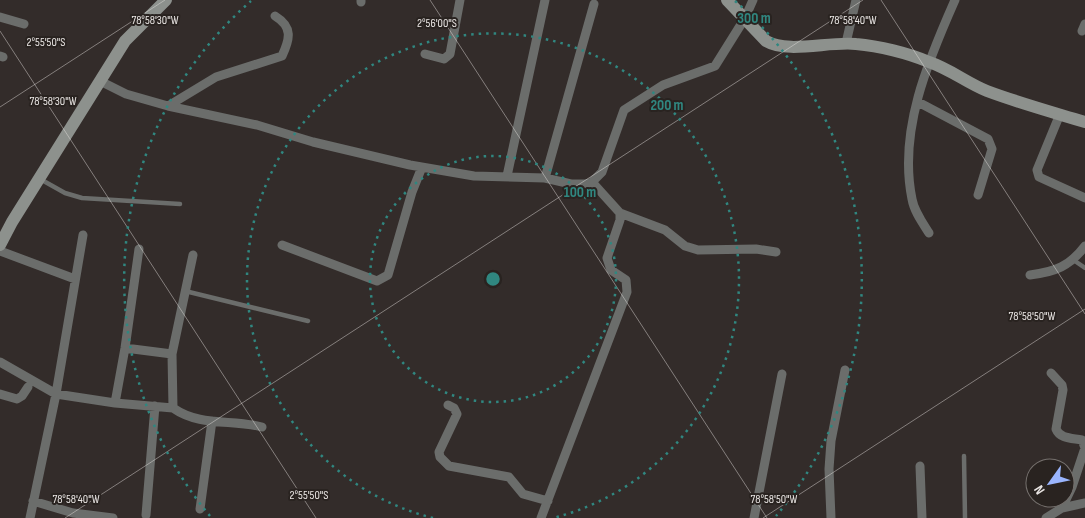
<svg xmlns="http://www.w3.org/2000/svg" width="1085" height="518" font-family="'Sofia Sans Condensed',sans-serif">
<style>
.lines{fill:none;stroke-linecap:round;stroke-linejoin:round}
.lane{stroke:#6b6d6b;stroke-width:4.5}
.street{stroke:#6b6d6b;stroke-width:9}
.secondary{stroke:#8d918d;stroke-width:12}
.ticks{fill:none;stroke:#e9e5e3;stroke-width:1;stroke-opacity:0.45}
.ring{fill:none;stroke:#308780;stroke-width:2.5;stroke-dasharray:2.5 5}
.ticks-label{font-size:12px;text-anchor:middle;fill:#e9e5e3;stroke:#292320;stroke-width:4;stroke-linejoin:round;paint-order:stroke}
.centre{fill:#308780;stroke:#292320;stroke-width:2.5}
.ring-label{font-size:15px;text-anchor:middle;font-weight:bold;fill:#308780;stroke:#292320;stroke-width:4;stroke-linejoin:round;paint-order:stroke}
</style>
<rect width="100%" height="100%" fill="#332c2a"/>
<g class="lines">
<!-- lane -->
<path class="lane" d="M40,179L65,193L82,198L180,204
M1072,259L1085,268
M185,291L308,321
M964,456L965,518"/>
<!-- street -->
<path class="street" d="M361,2V0
M0,17L24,24
M1082,31L1085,24
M846,43L856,0
M425,54L444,59L450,54L460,0
M0,56L3,57
M100,81L126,94L168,106L257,125L313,142L410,165L474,176L545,178L571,184H586L592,182L602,172L624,110L663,85L715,66L745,18L753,0
M918,102L988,139L992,149L978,195
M168,106L216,77L282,56C290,39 293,27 275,16
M1060,114L1037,170L1039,177L1085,198
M507,176L545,0
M545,178L594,4
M592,182L620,213L665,230L685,246L698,250L756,249L776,252
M929,233C922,222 914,211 912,199C898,131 928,61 955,0
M282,245L377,281L388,275L412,192L422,167
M0,251L75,279
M1030,275C1055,272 1070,266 1085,246
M125,348L172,354
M0,362L56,394L115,403L173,408L172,354L193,255
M1051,373L1062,385L1063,390L1056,429C1060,439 1072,438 1082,440L1085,448L1072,487L1062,508
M0,394L17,399L22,396L28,387
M115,403L125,348L139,249
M448,405L454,408L457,414L439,452L440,457L449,466L509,477L523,494L548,501
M173,408C200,427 232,419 262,427
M920,466L922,518
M33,501L73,513L113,518
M200,509L212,421
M146,515L155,406
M30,518L56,394L83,235
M541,518L627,292L626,280L611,270L607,258L620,220V213
M754,518L782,374
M831,518L829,469L831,441L845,370
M1046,518L1062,508L1085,503"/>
<!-- secondary -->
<path class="secondary" d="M727,0L766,41C788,54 829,41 856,44C879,46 908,53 929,62C950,69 967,83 987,91C1019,103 1052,112 1085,122
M0,245L12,222L125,41L166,0"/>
</g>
<!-- ticks -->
<path class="ticks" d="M430,0L767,518M881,0L1085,314M0,31L316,518M0,107L165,0M65,518L863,0M763,518L1085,309"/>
<!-- distance rings -->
<g class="ring">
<circle cx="493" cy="279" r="123"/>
<path d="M433 518A246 246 0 1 1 553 518"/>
<path d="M210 516A369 369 0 0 1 251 1M735 1A369 369 0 0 1 776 516"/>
</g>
<g class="ticks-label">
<text x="155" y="24">78°58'30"W</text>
<text x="853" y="24">78°58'40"W</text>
<text x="437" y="27">2°56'00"S</text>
<text x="46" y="46">2°55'50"S</text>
<text x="53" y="105">78°58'30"W</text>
<text x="1032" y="320">78°58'50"W</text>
<text x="309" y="499">2°55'50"S</text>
<text x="76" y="503">78°58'40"W</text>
<text x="774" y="503">78°58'50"W</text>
</g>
<circle cx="493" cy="279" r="8" class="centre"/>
<g class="ring-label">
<text x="754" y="23">300 m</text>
<text x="667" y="110">200 m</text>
<text x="580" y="197">100 m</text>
</g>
<!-- north arrow -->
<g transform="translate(1050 483) rotate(237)"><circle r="24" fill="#292320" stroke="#76716e"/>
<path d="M0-4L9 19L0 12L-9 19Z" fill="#9ab5fd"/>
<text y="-8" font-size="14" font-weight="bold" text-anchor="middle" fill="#e9e5e3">N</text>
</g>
</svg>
